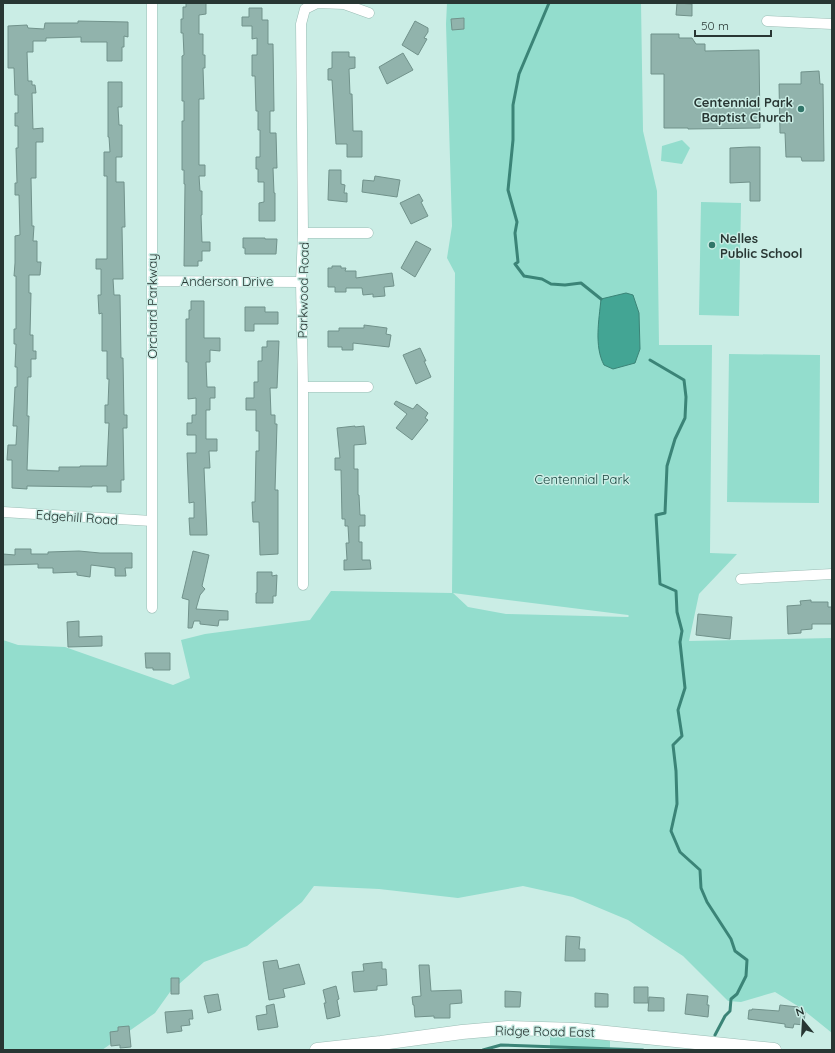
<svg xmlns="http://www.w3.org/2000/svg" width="835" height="1053" font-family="Quicksand,sans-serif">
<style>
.green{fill:#93ddcd;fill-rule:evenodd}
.water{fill:#43a594;stroke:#3b8477}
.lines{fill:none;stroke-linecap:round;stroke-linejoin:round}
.stream{stroke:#3b8477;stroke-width:3}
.building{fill:#91b3ac;stroke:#71928b}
.street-casing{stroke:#9bbdb5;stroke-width:11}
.secondary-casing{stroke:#9bbdb5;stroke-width:15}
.street{stroke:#fff;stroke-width:10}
.secondary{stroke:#fff;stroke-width:14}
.poi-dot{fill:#317569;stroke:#caede5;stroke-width:1.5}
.labels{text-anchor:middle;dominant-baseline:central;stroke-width:3;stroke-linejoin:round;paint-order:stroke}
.poi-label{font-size:13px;font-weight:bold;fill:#283633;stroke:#caede5;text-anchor:end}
.street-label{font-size:13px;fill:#283633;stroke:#caede5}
.park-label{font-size:13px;fill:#123e37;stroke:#caede5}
</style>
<rect width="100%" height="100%" fill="#caede5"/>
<!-- green -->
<path class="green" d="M447,3H641L643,131L657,191L659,345H712L710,553L737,554L699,594L689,641L832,638V1033L801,1008L775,992L741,1002L728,1001L683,956L628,920L573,897L523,886L458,898L379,889L314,886L302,902L247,946L204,962L170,992L155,1013L102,1050H6L3,1048V640L18,645L65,647L173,685L190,678L181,640L205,634L310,620L331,591L452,593L455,273L447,258L452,226L446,24ZM453,593L628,615L629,616L628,617L506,614L468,607Z
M682,140L690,148L682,164L661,161L662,146Z
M701,202L741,203L739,316L699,315Z
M729,354L820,355L819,503L727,502Z
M550,1032L610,1039V1050H550Z"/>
<!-- water -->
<path class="water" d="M626,293L633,295L639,313L640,349L635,363L613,369L604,365C594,346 599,320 601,299Z"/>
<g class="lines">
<!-- stream -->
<path class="stream" d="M549,3L519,74L513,105V140L508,190L517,222L515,233L518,262L515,264L524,276L542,279L551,284L565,285L581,283L601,299
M650,360L684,380L686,397L685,418L675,439L667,466L665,513L656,515L660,584L676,591L677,612L682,631L680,642L685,688L678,710L682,736L673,745L676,771L677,804L671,831L680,852L700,870L701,888L707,902L731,939L735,951L747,960L746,976L737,994L731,999L730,1011L725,1016L715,1035
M483,1050L501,1045L643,1050"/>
</g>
<!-- building -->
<path class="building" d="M186,3H206V14L199,15V34H203V55H205V68H203L204,99H199V165H205V176H199L200,191H202V215H201L202,242H210V251H202V261H198V266H184L185,184H184V170H182V121H184V101H182V56L184,55L183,33H181V19H183V7H186Z
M677,3L692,4V16L676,15Z
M249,8H262V20H268V44H273L274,111H270V133H276L277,168H273L274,193H275V221H259V203L264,202V182H258V169H256V157H260V130H258V111H256L255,76H252V55H257V38L252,39V26H242V17H249Z
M464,18V29L452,30L451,19Z
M78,21L128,22V37L124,36V47H122V61H107V42H81V37L46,38V41H33V52H27L28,81H32V85H35L36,93H32L33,129L43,128V142H36V178H31L32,226H34L33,241H37V262H41L40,275H29V293H31L30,335H33V351H36V359H31V377H28L27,416H29L27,470L59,471V467H80V466H107L109,423H105V405H108L109,379H107V351H102V313L99,314L98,295H101V269H96V259H107V176H104V152H110L109,137H108V82H122V107H118L119,125H122V157H116V182H124L125,227H122L123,279H113L114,295H120L121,358H123L124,415H127V428H123L124,480H121V492H107V486H92V487L27,486V489L12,488V460H7L8,445H16L17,426H13L15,387H17V367H15L16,344H14V329H16V276H14L15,263V236L20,235L19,195H15V183H17L16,148H18V126H15V113H18V95H15L14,68H8V26L27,25L28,28L44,29L45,23H78Z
M415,21L428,28V32L424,38L427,39L418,55L402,45Z
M651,34H679V38H692L696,44H705V51L759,50L760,128L688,129V128H664V74H651Z
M332,52H349V57H355V68L349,69L350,94H352L353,131H362V157H347V144H336L332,80H328V69L332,68Z
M403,53L413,70L387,84L379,67Z
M819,71L820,84H823L824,161H802L801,157H786L785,133H780L779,84H801V72Z
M749,147H760V201H750V182L730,183V148Z
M329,170H341V184L345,185L344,193H347V202L328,200Z
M375,176L400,180L397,197L362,192L363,180L374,181Z
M419,194L423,201L421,202L428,216L411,224L400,203Z
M243,238H265V239H277L276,254H245V248H243Z
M416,241L431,249L415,277L401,268Z
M332,266H341V268H346L345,271H356V278L392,273L394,286L384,287L385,296L373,297V294L363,295L362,288H346V292H335V287H328V268H332Z
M191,301H204V338H220V351L210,350V362H206L207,387H215V398H210V410H206V439H217V451H209L210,468H204L207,535H190L189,518H194V502L189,503L187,453H196V435H187V423H192V415H196V398L188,399V362H186V319H189V310H191Z
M245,307H265V312H278V324H254V331H245Z
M364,325L387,328L386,334L391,335L389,347L353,343V350H342V347H328V331H339V328H364Z
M267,341H279L277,388H270L271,415H275V424H277L275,490H278V554L260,555L259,522H253L252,502H255L256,451H259V431H256V410H246V398H254V382H258V361H262V347H267Z
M420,348L426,361H424L431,377L416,384L403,355Z
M396,401L413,409L417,404L428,413L425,418L428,420L412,440L396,428L407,414L394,404Z
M355,426V427L364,426L366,444L354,445V469H358V495H359L360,515H365V526H359V542H362V560H370L371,569L344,570V560H347L346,543H349L348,526H345V519H342L341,470H335V458H340L337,428Z
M15,549H31V554H48V552L79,551L100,553H132V568H125L126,576H115V568L91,565L90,577L77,575V572L53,573V568H38V564L3,565V554L15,555Z
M193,551L209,555L202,586L205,589L200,595L196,609L228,611V620H219L218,626L200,624V621H194L192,628H188L189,600L182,598Z
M257,572H272V576L277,575L276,596H273V603H256V593H257Z
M811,600V602H828V607H832V624H812V629L801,630V633L788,634L787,606L801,605L800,601Z
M698,614L732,617L730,639L696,635Z
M79,621V637L102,636V646L68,647L67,622Z
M145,653H170V670H153V668H146Z
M566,936L580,937L579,949H585V961H565Z
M277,960L279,969L299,964L305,984L283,989L285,997L269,1000L263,962Z
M382,962V969H386L387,985L377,986V990L354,992L352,972L364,971L363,964Z
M419,965H429L431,991L461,990L462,1003L450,1004V1018H434V1016L415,1017L414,1005H413L412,997L421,996Z
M171,978H179V994H171Z
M336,986L339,999L337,1000L340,1016L327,1019L324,1003H326L323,990Z
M634,987H648V1003H634Z
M505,991L521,992L520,1007H505Z
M595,993L608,994V1007H595Z
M218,994L221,1010L208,1013L204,996Z
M687,994L708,996L707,1005H709L708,1017L685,1014Z
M649,997L664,998V1011H648Z
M274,1004L278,1027L258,1030L256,1016L267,1014L266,1006Z
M780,1005L798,1007V1012H805L804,1025L794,1024L793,1028L785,1027V1024L748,1019L749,1010H752V1009L779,1011Z
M192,1010L193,1019H189L190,1025L181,1026L182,1031L167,1033L165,1012Z
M129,1026L131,1047L120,1048V1045L111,1046L110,1032L118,1031V1027Z"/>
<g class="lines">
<!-- street casing -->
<g class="street-casing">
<path id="street" d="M152,3V608
M317,3L344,4L369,13
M767,21L832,24
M303,233H368
M153,281L301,282
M303,387H368
M3,512L152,521
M741,579L832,574
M303,585V387L301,282L303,233L301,24L305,9L317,3"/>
</g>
<!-- secondary casing -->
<g class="secondary-casing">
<path id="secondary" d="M317,1050L381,1043L462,1032L508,1028L577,1030L774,1050"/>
</g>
<!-- street -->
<use href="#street" class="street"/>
<!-- secondary -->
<use href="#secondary" class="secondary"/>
</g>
<!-- markers -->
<g class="poi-dot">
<circle cx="801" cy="109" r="4"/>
<circle cx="712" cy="245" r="4"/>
</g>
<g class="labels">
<!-- poi labels -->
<g class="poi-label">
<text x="793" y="102">Centennial Park<tspan x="793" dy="15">Baptist Church</tspan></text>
<text x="720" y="238" text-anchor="start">Nelles<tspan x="720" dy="15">Public School</tspan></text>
</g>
<!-- street labels -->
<g class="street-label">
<text x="227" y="281">Anderson Drive</text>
<text transform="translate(303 290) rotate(-89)">Parkwood Road</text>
<text transform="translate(152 306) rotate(-90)">Orchard Parkway</text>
<text transform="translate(77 517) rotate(4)">Edgehill Road</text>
<text transform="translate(545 1031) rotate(1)">Ridge Road East</text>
</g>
<!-- park labels -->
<g class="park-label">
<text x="582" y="479">Centennial Park</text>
</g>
</g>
<!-- border -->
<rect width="835" height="1053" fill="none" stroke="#283633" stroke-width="8"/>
<!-- north arrow -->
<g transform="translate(803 1021) rotate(342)" stroke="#caede5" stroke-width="3" paint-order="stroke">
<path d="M0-3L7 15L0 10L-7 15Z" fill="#283633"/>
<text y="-6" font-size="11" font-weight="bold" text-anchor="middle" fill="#283633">N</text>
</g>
<!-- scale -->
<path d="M695 30v6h76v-6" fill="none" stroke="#283633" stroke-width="2"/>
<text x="701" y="30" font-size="12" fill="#283633" stroke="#caede5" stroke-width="3" paint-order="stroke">50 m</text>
</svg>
